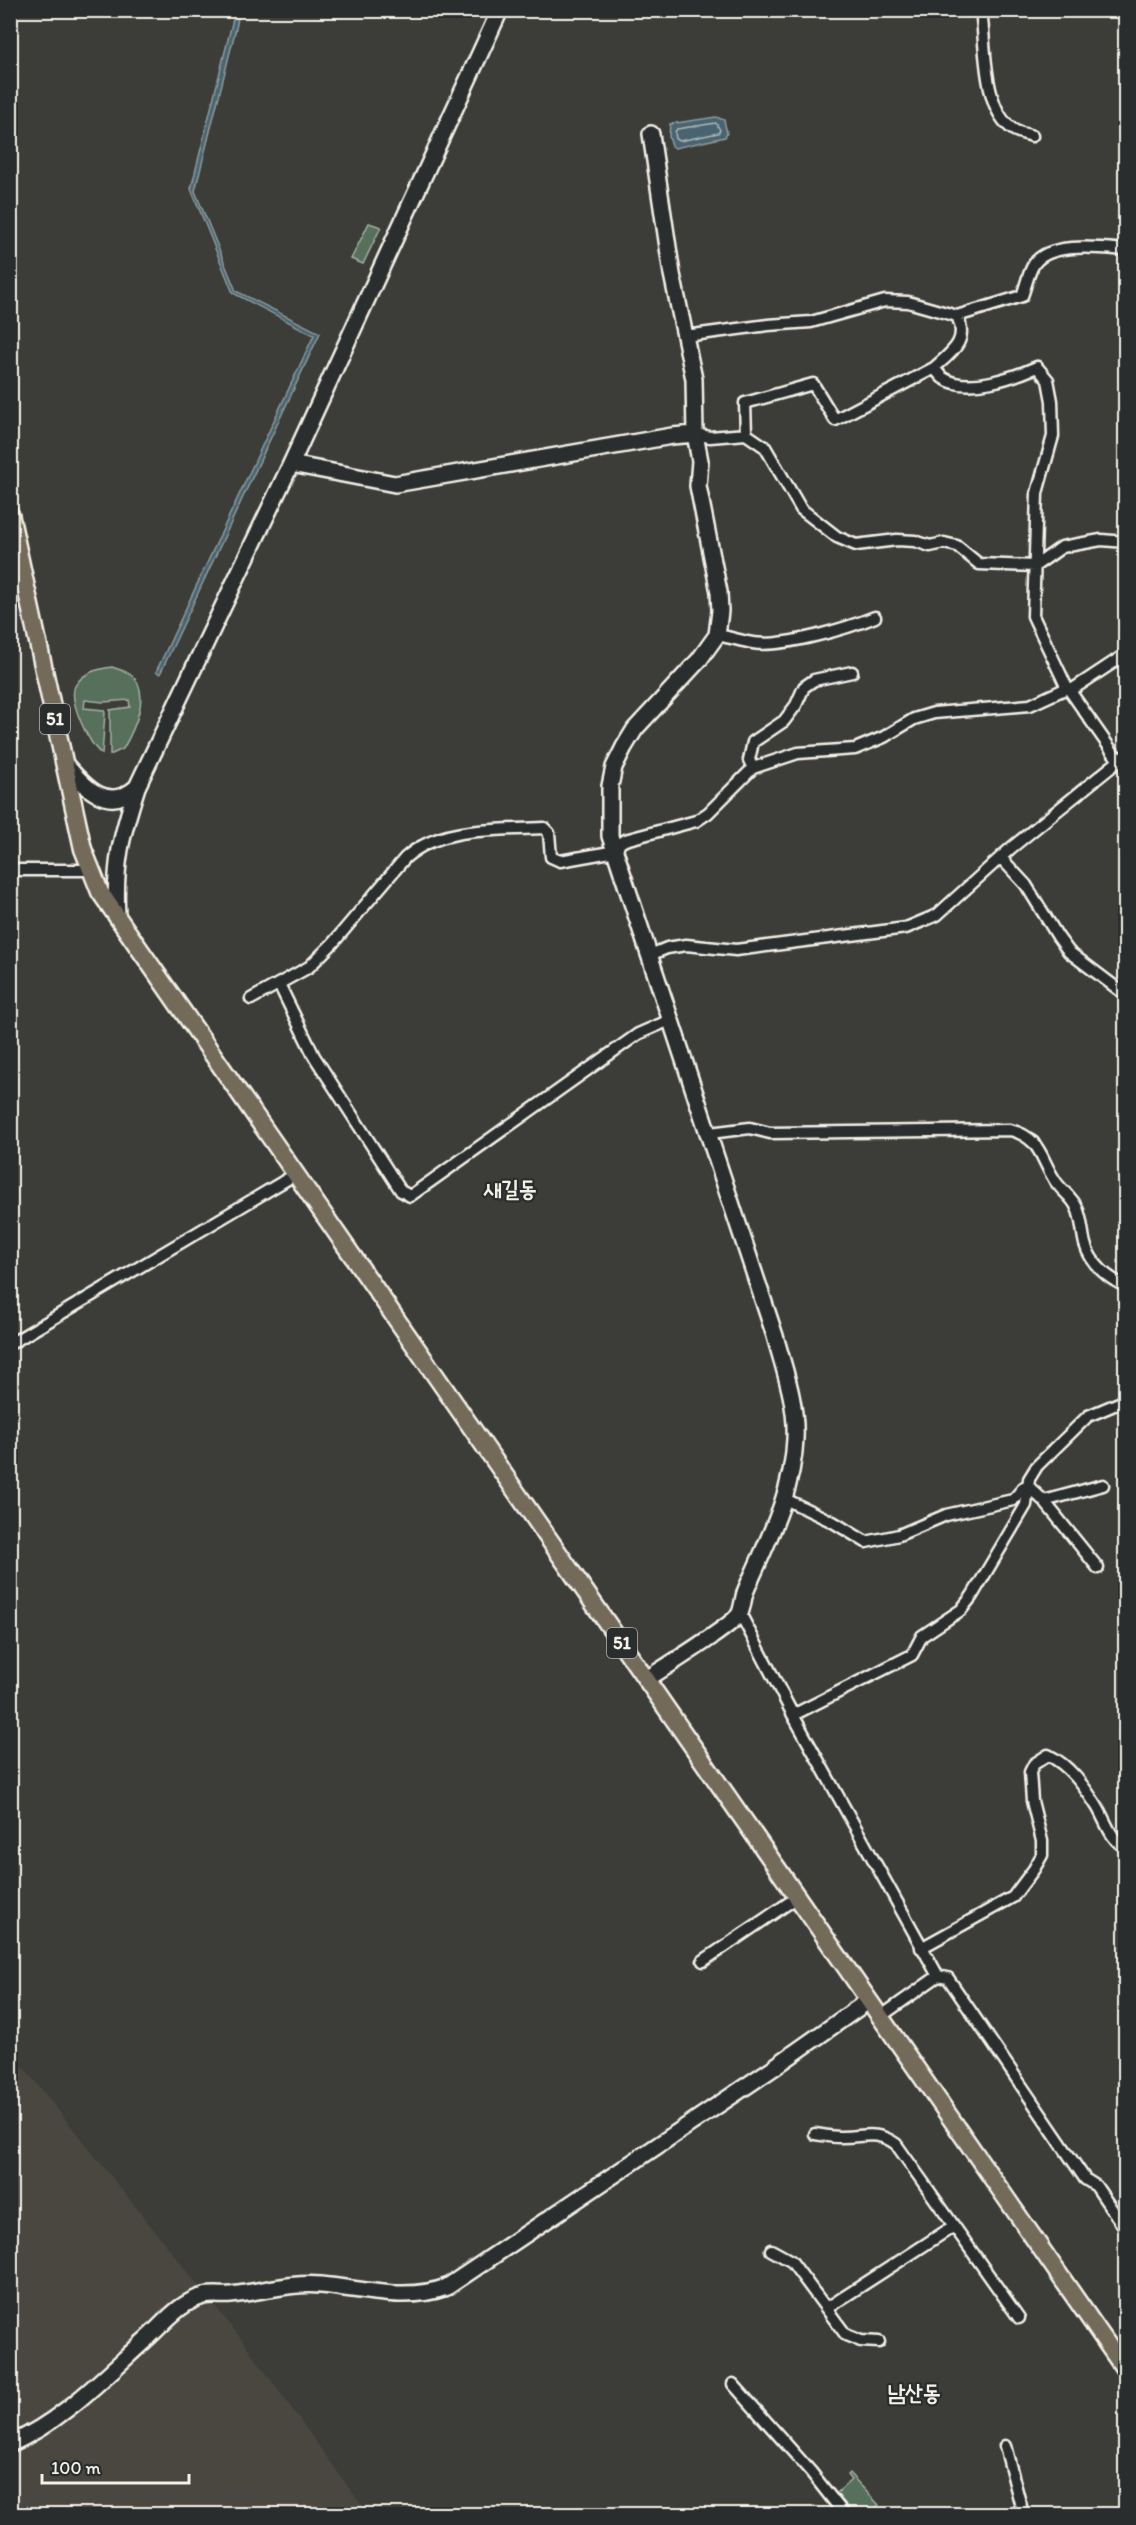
<svg xmlns="http://www.w3.org/2000/svg" width="1136" height="2525" font-family="Itim,'Poor Story',sans-serif">
<style>
.built{fill:#49473f}
.green{fill:#566f5c;stroke:#a5b0a2;stroke-width:1.5}
.water{fill:#4a646f;stroke:#8e9c9f;stroke-width:1.5}
.lines{fill:none;stroke-linecap:round;stroke-linejoin:round}
.shore{stroke:#b0b9b8;stroke-width:1.5}
.street-casing{stroke:#f4f1e8;stroke-width:15}
.secondary-casing{stroke:#f4f1e8;stroke-width:20}
.primary-casing{stroke:#f4f1e8;stroke-width:21}
.street{stroke:#2a2d2e;stroke-width:10}
.secondary{stroke:#2a2d2e;stroke-width:15}
.primary{stroke:#736b5a;stroke-width:16}
.labels{text-anchor:middle;dominant-baseline:central;stroke-width:4.5;stroke-linejoin:round;paint-order:stroke}
.shield{fill:#2a2d2e;stroke:#b7b6b0;stroke-width:1.5}
.shield-label{font-size:18px;font-weight:bold;fill:#f4f1e8}
.quarter-label{font-size:22px;font-weight:bold;fill:#f4f1e8;stroke:#2a2d2e}
</style>
<rect width="100%" height="100%" fill="#3c3c38"/>
<filter id="ink" filterUnits="userSpaceOnUse"><feTurbulence type="fractalNoise" baseFrequency=".0167" numOctaves="2"/><feDisplacementMap in="SourceGraphic" scale="12" xChannelSelector="R" yChannelSelector="G"/><feConvolveMatrix kernelMatrix="1 2 1 2 8 2 1 2 1" color-interpolation-filters="sRGB"/></filter>
<g filter="url(#ink)">
<!-- built -->
<path class="built" d="M10,2050L243,2341L368,2514H11Z"/>
<!-- green -->
<path class="green" d="M369,223L381,227L363,264L351,259Z
M112,667C118,669 125,671 130,674C153,691 134,730 123,749L110,755V710L130,707L129,700L103,702L85,700L84,708L104,710L105,713L102,754C89,746 68,700 75,686C83,672 98,669 112,667Z
M849,2473L879,2505L869,2514H855L836,2494L851,2480L847,2475Z"/>
<!-- water -->
<path class="water" d="M235,11H239L237,24L195,191L236,291L320,333L160,674L156,672L314,335L233,293L191,189Z
M716,117L724,120L727,133L725,137L675,148L672,146L669,137L670,124Z"/>
<g class="lines">
<!-- shore -->
<path class="shore" d="M716,123L720,130L718,133L680,141L676,139L675,132L677,129Z"/>
<!-- street casing -->
<g class="street-casing">
<path id="street" d="M981,10C986,44 982,110 1014,130C1019,133 1027,134 1032,136
M685,336L768,325L811,322L885,301L908,302L957,316
M934,368C952,352 969,341 957,316L1022,296C1026,286 1028,273 1034,264C1049,241 1102,248 1126,250
M695,434L710,437L746,434L745,403L813,384L835,420L934,368C937,371 940,376 943,378C967,394 1014,377 1037,367L1048,380L1052,401L1053,436L1037,493L1033,616L1067,688
M746,434L765,447L801,509L837,537L856,545L897,540L915,541L930,546L944,543L957,546L979,564L1035,566L1062,547L1101,540L1126,542
M717,635C729,637 741,641 753,643C782,648 848,628 875,617
M1070,691L1119,761
M753,768L749,760L753,742L784,721L796,705L804,687L814,680L852,672
M1002,859L1026,885L1058,937L1069,952L1126,995
M10,870H90
M650,955L667,948L686,945L736,950L906,928L937,915L1011,848L1126,755
M279,984L314,1056L401,1191L410,1196L638,1034L670,1020
M251,999L309,967L333,943L405,858C442,825 497,831 544,828L549,833L551,857L560,861L616,851L620,843L625,840L696,821L708,813L753,768L798,753L855,749L884,737L914,719L934,713L1030,705L1067,688L1070,691L1126,654
M710,1133L750,1128L770,1133L1010,1130C1040,1137 1040,1157 1054,1179C1060,1190 1072,1196 1077,1208C1082,1219 1082,1232 1085,1244C1091,1264 1108,1279 1126,1286
M10,1344L296,1174
M783,1498L833,1522L866,1542L899,1535L946,1515L1013,1500L1024,1487H1029L1044,1501L1103,1485
M1044,1501L1098,1568
M740,1613L793,1715L938,1976L880,2017
M793,1715L912,1655L922,1636L961,1610L972,1596L1026,1505L1029,1479L1037,1466L1088,1416L1126,1400
M921,1948L1013,1897L1034,1869L1042,1855V1841L1032,1801L1030,1772L1034,1764L1048,1755C1069,1765 1084,1786 1096,1805C1105,1818 1110,1841 1126,1847
M703,1961L796,1898
M938,1976L948,1978L1085,2179L1096,2186L1126,2230
M815,2134C823,2135 831,2137 839,2137C862,2138 875,2129 896,2144L1019,2318
M771,2250L791,2261L846,2335L861,2341L879,2342
M827,2308L954,2226
M733,2384L811,2472L844,2514
M1005,2446L1023,2514"/>
</g>
<!-- secondary casing -->
<g class="secondary-casing">
<path id="secondary" d="M291,464L395,484L672,436L695,434
M64,763C84,786 107,814 137,787
M117,916C114,863 121,837 137,787L291,464L500,10
M647,1679C662,1669 735,1624 740,1613C743,1606 743,1597 746,1590C767,1542 793,1493 795,1439C797,1404 784,1369 775,1336L610,836V786L614,767L624,747L635,729L699,660L717,635L720,611L719,592L698,486L700,461L695,434L694,379L672,274L651,134
M10,2444C61,2422 102,2379 143,2342C162,2326 179,2302 204,2296C213,2294 223,2296 231,2295C261,2292 291,2282 321,2285C364,2289 405,2302 447,2287L773,2068L868,2001"/>
</g>
<!-- primary casing -->
<g class="primary-casing">
<path id="primary" d="M10,514L83,849L100,892L1126,2371"/>
</g>
<!-- street -->
<use href="#street" class="street"/>
<!-- secondary -->
<use href="#secondary" class="secondary"/>
<!-- primary -->
<use href="#primary" class="primary"/>
</g>
</g>
<g class="labels">
<!-- shield labels -->
<g class="shield">
<rect x="40" y="704" width="30" height="30" rx="4.5"/>
<rect x="607" y="1628" width="30" height="30" rx="4.5"/>
</g>
<g class="shield-label">
<text x="55" y="719">51</text>
<text x="622" y="1643">51</text>
</g>
<!-- quarter labels -->
<g class="quarter-label">
<text x="510" y="1188">새길동</text>
<text x="914" y="2392">남산동</text>
</g>
</g>
<!-- margin -->
<rect width="1136" height="2525" fill="none" stroke="#2a2d2e" stroke-width="36"/>
<rect x="18" y="18" width="1100" height="2489" fill="none" stroke="#f4f1e8" stroke-width="2" filter="url(#ink)"/>
<!-- scale -->
<path d="M42 2474v9h147v-9" fill="none" stroke="#f4f1e8" stroke-width="3"/>
<text x="51" y="2474" font-size="18" fill="#f4f1e8" stroke="#2a2d2e" stroke-width="4.5" paint-order="stroke">100 m</text>
</svg>
